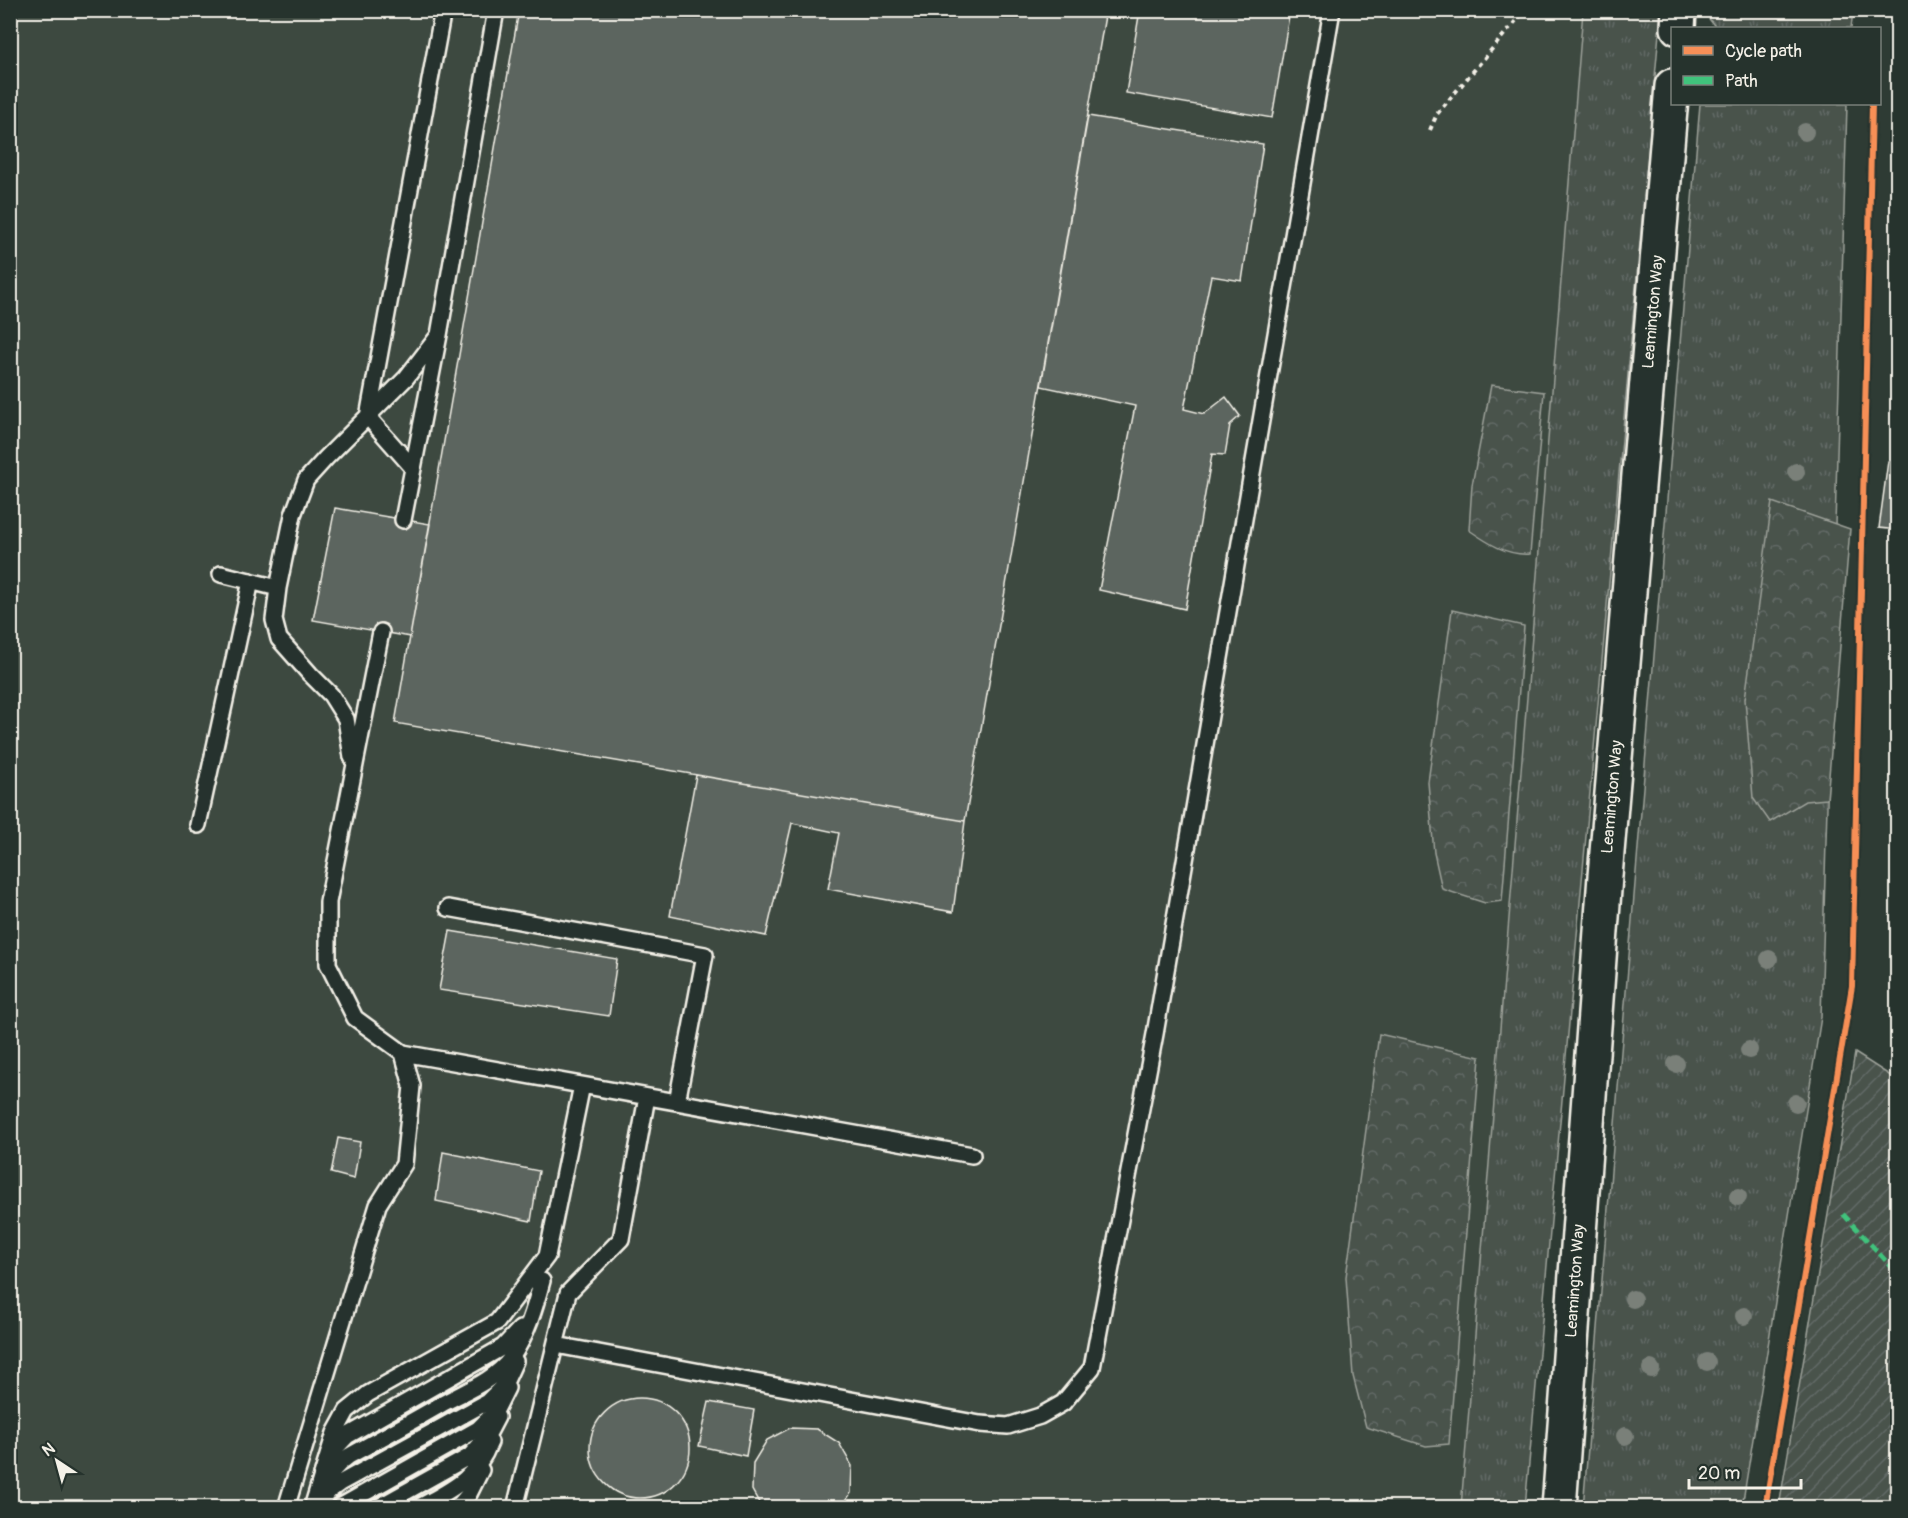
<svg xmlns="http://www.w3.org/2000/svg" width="1908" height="1518" font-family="Pangolin,sans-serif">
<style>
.built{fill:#3c4841}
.grass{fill:url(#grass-tufts);stroke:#9ea29a;stroke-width:1.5}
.forest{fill:url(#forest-crowns);stroke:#9ea29a;stroke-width:1.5}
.garden{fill:url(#garden-furrows);stroke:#9ea29a;stroke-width:1.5}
.building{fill:#5c655e;stroke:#f4f1e8;stroke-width:1.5}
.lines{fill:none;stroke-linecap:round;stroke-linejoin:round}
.service-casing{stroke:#f4f1e8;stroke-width:20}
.trunk-casing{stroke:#f4f1e8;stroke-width:38}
.path{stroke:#f4f1e8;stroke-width:4;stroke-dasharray:4.5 4.5;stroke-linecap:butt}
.service{stroke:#26332d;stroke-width:15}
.trunk{stroke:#26332d;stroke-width:33}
.quiet{stroke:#40c37c;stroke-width:4.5;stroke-dasharray:9 4.5;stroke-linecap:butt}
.cycleway-casing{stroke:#26332d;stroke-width:10}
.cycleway{stroke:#f78f57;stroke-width:6}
.tree{fill:#7a8079}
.labels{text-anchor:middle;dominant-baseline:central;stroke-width:6;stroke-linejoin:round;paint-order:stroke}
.street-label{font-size:16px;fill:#f4f1e8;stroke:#26332d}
</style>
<defs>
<pattern id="grass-tufts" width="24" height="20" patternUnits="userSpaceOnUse" patternTransform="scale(1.5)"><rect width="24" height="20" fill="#48524c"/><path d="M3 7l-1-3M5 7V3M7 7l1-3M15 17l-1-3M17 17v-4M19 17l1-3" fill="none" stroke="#636b66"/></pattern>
<pattern id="forest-crowns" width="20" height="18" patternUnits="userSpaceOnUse" patternTransform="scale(1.5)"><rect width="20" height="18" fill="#48524c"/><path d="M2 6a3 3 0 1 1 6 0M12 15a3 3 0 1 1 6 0" fill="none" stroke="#636b66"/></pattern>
<pattern id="garden-furrows" width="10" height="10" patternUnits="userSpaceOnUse" patternTransform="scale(1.5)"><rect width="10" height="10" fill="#48524c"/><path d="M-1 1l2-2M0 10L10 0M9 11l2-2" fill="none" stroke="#636b66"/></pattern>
</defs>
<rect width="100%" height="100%" fill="#2e3b34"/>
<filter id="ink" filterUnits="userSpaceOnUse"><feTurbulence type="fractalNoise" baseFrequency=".0167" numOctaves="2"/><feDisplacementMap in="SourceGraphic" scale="12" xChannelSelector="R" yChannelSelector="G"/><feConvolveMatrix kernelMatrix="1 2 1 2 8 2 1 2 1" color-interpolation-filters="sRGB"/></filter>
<g filter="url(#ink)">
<!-- built -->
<path class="built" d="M10,11H1583L1461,1507H11Z"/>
<!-- grass -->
<path class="grass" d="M1583,11H1661L1525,1507H1461Z
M1707,11V10L1853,11L1851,28H1716L1707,16Z
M1700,104H1847L1821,1017L1742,1507L1583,1508Z"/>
<!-- forest -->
<path class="forest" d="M1491,385L1544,392L1530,554C1507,556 1488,543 1469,530L1472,485Z
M1772,502L1850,529L1827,799L1805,801L1770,822L1753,798L1745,699Z
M1452,610L1524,626L1502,901L1485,903L1442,889L1434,853L1428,782Z
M1379,1034L1480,1057L1449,1444L1426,1446L1366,1427L1353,1376L1346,1277Z"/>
<!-- garden -->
<path class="garden" d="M1855,1053L1897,1080V1507H1779Z"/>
<!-- building -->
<path class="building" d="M519,10H1106L965,821L395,723Z
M1140,10H1290L1272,118L1126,93Z
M1088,116L1263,144L1242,281L1211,276L1184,409L1204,414L1226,397L1240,416L1230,425L1225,455L1212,454L1185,609L1099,590L1135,406L1041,386Z
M1888,461L1898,462V530L1879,528Z
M335,508L430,524L410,637L313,620Z
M696,775L965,821L953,912L828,889L839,833L792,823L766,936L670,916Z
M1895,860H1898V882L1892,881Z
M450,931L617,959L609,1016L439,990Z
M338,1138L360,1142L354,1179L331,1173Z
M443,1152L539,1171L531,1221L436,1201Z
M590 1448a50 50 0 1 1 100 0a50 50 0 1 1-100 0Z
M709,1402L754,1410L746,1456L699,1446Z
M790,1428L817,1429L839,1443L852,1466L851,1493L841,1508H762L752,1490L753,1463L767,1440Z
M857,1504L878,1507V1508H857Z"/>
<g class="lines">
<!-- service casing -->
<g class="service-casing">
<path id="service" d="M368,417L443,10
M368,417L413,468
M403,520L439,335L496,10
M221,574L278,588
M352,757L346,719L331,695L310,674L279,639L274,620L278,588L293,515L306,480L326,458L406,378L439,335
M198,825L251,581
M448,908L705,955L677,1102
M403,1053L972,1155
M556,1345L980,1424L1008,1426L1040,1416L1063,1403L1092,1368L1155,1034L1332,10
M331,1453L347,1436L503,1347L520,1329
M322,1482L339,1464L349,1456C380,1439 411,1422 442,1404C466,1391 495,1380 511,1358C527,1335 535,1307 542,1281
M286,1508L378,1205L404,1164L412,1086L403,1053L355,1018L328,964V902L381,632
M312,1508L335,1433L347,1411L368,1394L497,1322L547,1256L582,1085
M315,1508L329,1491L340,1483L487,1402L504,1385L515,1361
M338,1508L478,1429L495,1412L507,1388
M377,1508L470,1456L486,1438L497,1417
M418,1508C452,1489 475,1480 490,1442
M457,1508L469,1494L481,1470
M515,1508L568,1293L621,1239L647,1097"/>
</g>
<!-- trunk casing -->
<g class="trunk-casing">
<path id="trunk" d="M1678,28L1679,10
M1559,1508L1605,876L1672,86"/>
</g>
<!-- path -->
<path class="path" d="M1430,130L1437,114L1525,10"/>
<!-- service -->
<use href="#service" class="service"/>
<!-- trunk -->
<use href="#trunk" class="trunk"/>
<!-- quiet -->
<path class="quiet" d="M1843,1214L1898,1274"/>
<!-- cycleway casing -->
<g class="cycleway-casing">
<path id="cycleway" d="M1765,1508L1852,986L1872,104"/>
</g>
<!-- cycleway -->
<use href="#cycleway" class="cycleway"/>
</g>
<!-- trees -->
<g class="tree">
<circle cx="1805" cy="132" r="9"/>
<circle cx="1796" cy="472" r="9"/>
<circle cx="1769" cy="959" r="9"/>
<circle cx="1749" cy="1050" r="9"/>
<circle cx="1676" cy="1064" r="9"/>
<circle cx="1796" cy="1103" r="9"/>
<circle cx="1738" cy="1197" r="9"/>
<circle cx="1633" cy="1299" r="9"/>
<circle cx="1744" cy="1316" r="9"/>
<circle cx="1707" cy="1362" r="9"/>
<circle cx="1651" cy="1369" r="9"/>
<circle cx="1625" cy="1436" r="9"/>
</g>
</g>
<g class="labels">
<!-- street labels -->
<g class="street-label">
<text transform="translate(1653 312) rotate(-85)">Leamington Way</text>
<text transform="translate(1612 797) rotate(-85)">Leamington Way</text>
<text transform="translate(1575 1281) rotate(-86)">Leamington Way</text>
</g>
</g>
<!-- margin -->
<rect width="1908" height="1518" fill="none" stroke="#26332d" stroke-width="36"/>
<rect x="18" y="18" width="1872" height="1482" fill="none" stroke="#f4f1e8" stroke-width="2" filter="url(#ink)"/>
<!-- legend -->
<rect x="1671" y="27" width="210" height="78" fill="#26332d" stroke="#787f78" stroke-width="1.5"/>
<rect x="1683" y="46" width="30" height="9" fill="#f78f57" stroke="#787f78" stroke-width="1.5"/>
<text x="1725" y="57" font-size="18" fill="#f4f1e8">Cycle path</text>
<rect x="1683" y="76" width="30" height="9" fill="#40c37c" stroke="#787f78" stroke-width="1.5"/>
<text x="1725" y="87" font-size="18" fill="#f4f1e8">Path</text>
<!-- north arrow -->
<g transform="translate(57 1461) rotate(324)" stroke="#26332d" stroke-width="4.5" paint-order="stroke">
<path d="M0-4.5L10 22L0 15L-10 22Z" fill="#f4f1e8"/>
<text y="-9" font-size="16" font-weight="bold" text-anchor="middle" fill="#f4f1e8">N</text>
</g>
<!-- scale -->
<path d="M1689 1479v9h112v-9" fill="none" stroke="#f4f1e8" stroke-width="3"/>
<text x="1698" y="1479" font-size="18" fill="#f4f1e8" stroke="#26332d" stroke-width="4.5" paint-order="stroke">20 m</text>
</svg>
